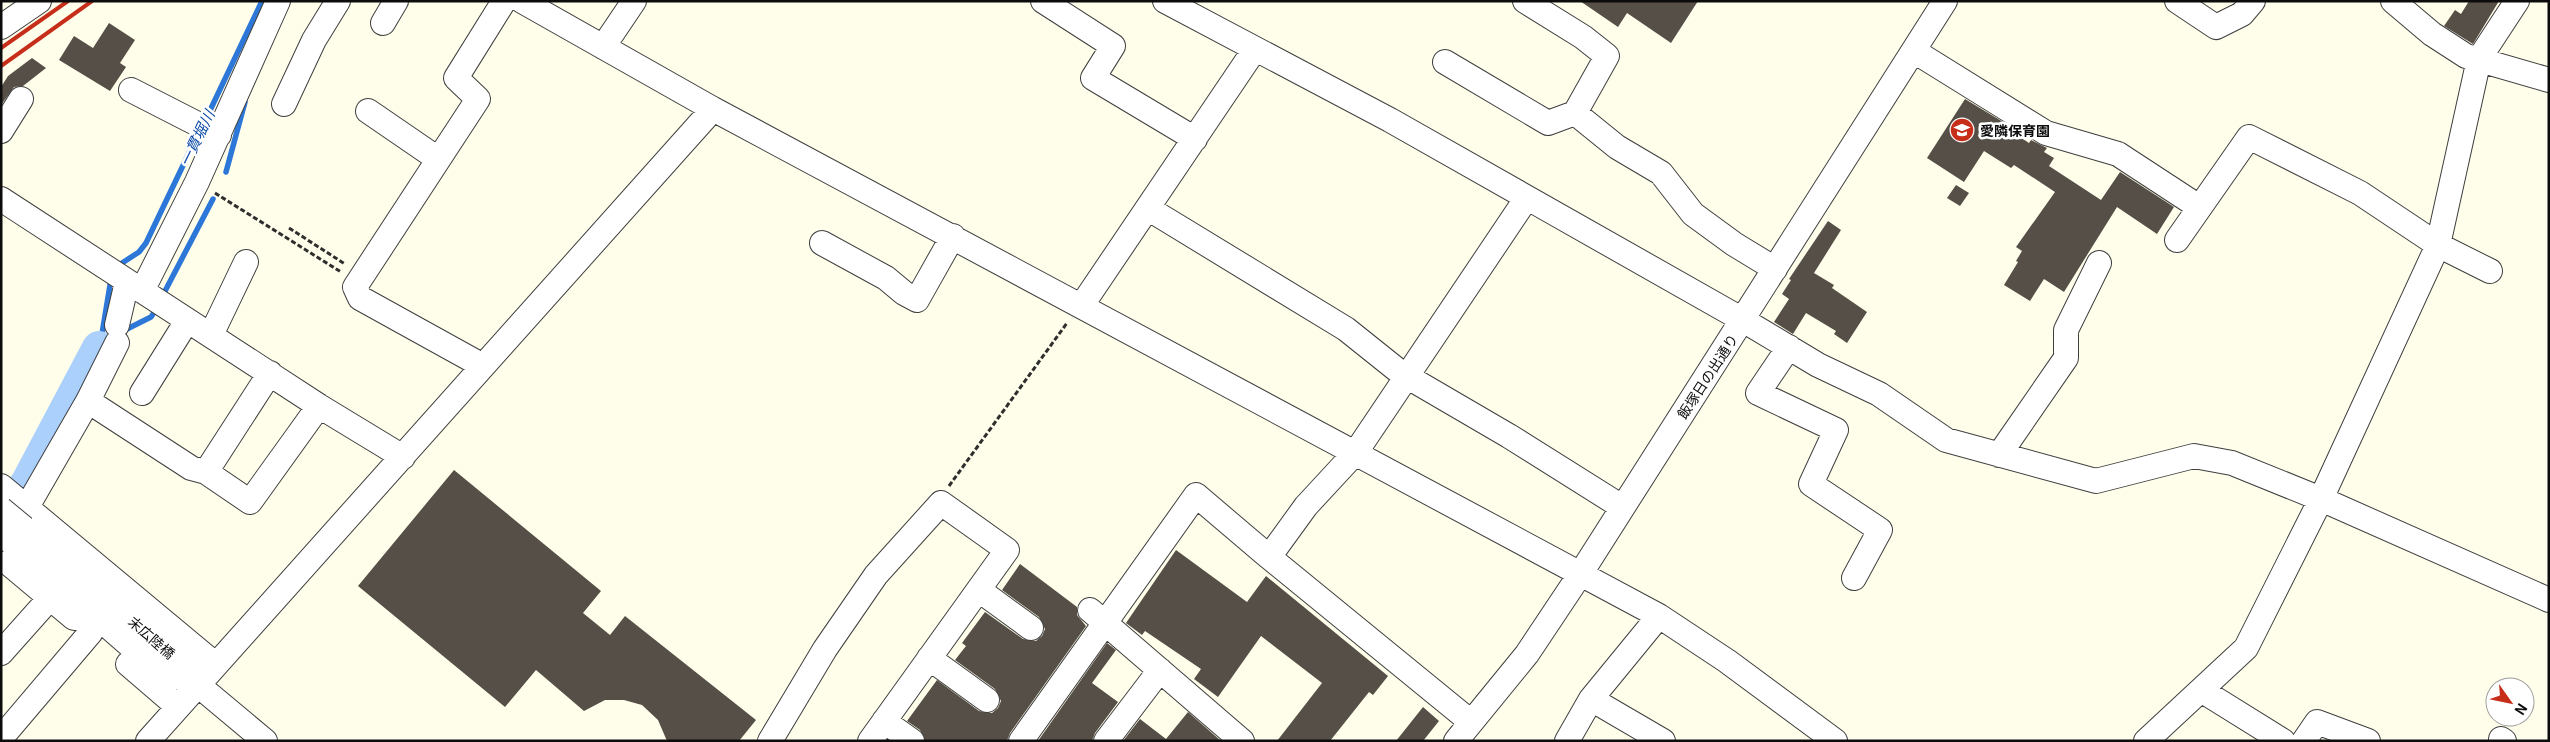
<svg xmlns="http://www.w3.org/2000/svg" width="2550" height="742" font-family="Georgia,'Noto Sans JP',serif">
<style>
.lines{fill:none;stroke-linecap:round;stroke-linejoin:round}
.stream{stroke:#2c77d8;stroke-width:5.5}
.river{stroke:#aad0fb;stroke-width:34}
.building{fill:#554f47}
.minor-casing{stroke:#3f3f3f;stroke-width:26}
.path{stroke:#2e2e2e;stroke-width:3;stroke-dasharray:5 2.5;stroke-linecap:butt}
.minor{stroke:#fff;stroke-width:24}
.rail{stroke:#c62e19;stroke-width:4}
.minor-bridge-casing{stroke:#3f3f3f;stroke-width:26;stroke-linecap:butt}
.minor-bridge{stroke:#fff;stroke-width:24}
.labels{text-anchor:middle;dominant-baseline:central;stroke-width:5;stroke-linejoin:round;paint-order:stroke}
.poi-label{font-size:14px;font-weight:bold;fill:#0c0c0c;stroke:#fff;text-anchor:start}
.street-label{font-size:14px;fill:#0c0c0c;stroke:#fff}
.water-label{font-size:15px;font-style:italic;fill:#0c4aa6;stroke:#fff}
</style>
<rect width="100%" height="100%" fill="#fffeea"/>
<g class="lines">
<!-- stream -->
<path class="stream" d="M205,121L262,1
M226,172L245,102
M119,265L139,252L146,243L199,132
M164,293L213,199
M123,331L151,317L157,308
M100,346L111,279
M99,348L108,338"/>
<!-- river -->
<path class="river" d="M9,509L28,482L99,348"/>
</g>
<!-- building -->
<path class="building" d="M1580,1H1698L1671,43L1627,13L1618,27Z
M2469,1H2499L2473,44L2444,26L2455,10L2461,14Z
M109,23L135,40L120,63L126,67L110,91L59,60L74,36L93,48Z
M32,58L46,68L23,86L14,87L1,105V87L8,76Z
M1965,99L2003,122L2002,125L2029,143L2031,140L2047,148L2044,152L2054,158L2049,166L2101,200L2120,172L2174,207L2157,234L2117,207L2064,292L2044,279L2030,301L2004,285L2018,262L2016,261L2022,251L2016,247L2055,192L2014,165L2011,168L1984,151L1964,182L1927,158Z
M1956,185L1969,193L1960,206L1947,198Z
M1828,221L1841,230L1814,273L1834,285L1832,288L1867,312L1847,343L1834,334L1836,331L1806,313L1793,334L1774,322L1789,299L1782,294L1791,280L1789,279Z
M454,470L601,591L583,613L610,635L625,616L756,720L739,741H667L658,720L642,705L624,700H605L584,711L536,670L505,707L358,586Z
M1176,550L1247,602L1266,576L1388,676L1373,695L1369,692L1330,741H1277L1322,683L1261,636L1218,697L1194,679L1201,669L1145,631L1142,635L1126,623Z
M1020,564L1077,607V615L1086,626L1010,733L1007,741H925L920,730L907,721L937,680L979,711L992,713L998,708L1001,701L995,689L955,660L966,646L962,643L985,612L1023,639L1036,641L1042,636L1045,629L1039,617L1002,590Z
M1107,643L1116,650L1092,683L1118,702L1095,733L1092,741H1038Z
M1423,707L1439,721L1423,741H1396Z
M1188,712L1221,741H1123L1140,719L1166,739Z"/>
<g class="lines">
<!-- minor casing -->
<g class="minor-casing">
<path id="minor" d="M522,1L713,109L1659,616L1727,661L1835,741
M1043,1L1113,46L1093,78L1195,139
M1165,1L1390,120L1743,320L1818,365L1879,394L1946,440L2096,481L2194,456L2232,463L2321,499L2549,600
M1525,1L1583,37L1607,56L1575,113L1617,147L1661,173L1693,214L1734,244L1775,269
M2177,1L2216,27L2242,14L2253,1
M2393,1L2432,34L2466,56L2549,80
M383,23L396,1
M1,27L39,1
M603,47L634,1
M1914,51L2046,133L2118,154L2199,207
M1445,62L1548,123L1575,113
M131,90L219,135
M284,104L314,40L338,1
M368,111L438,159
M1,131L21,99
M1,199L319,406L403,457
M1149,209L1346,329L1401,373L1509,436L1622,507
M2177,240L2249,137L2360,193L2438,245L2490,271
M822,243L886,278L904,293L917,300L953,236
M142,291L197,182L278,1
M1082,305L1255,49
M117,325L127,282
M211,335L246,262
M1789,347L1758,393L1836,430L1811,484L1880,530L1854,578
M483,366L360,298L355,287L478,99L456,78L504,1
M270,373L206,472L250,502L319,406
M142,393L187,321
M88,401L191,468L206,472
M1999,455L2066,358V330L2099,263
M1,486L216,665
M31,500L88,401L117,343
M24,528L174,653L198,685L265,741
M11,542L157,669L198,685
M1,557L74,618
M1269,557L1471,722
M979,590L1031,628
M1090,610L1242,741
M1,653L50,598
M929,658L987,700
M128,664L178,707
M2201,690L2283,741
M1591,699L1663,741
M884,721L912,741
M7,731L91,632
M2501,739L2504,741
M148,741L713,109
M770,741L825,649L876,575L941,503L1007,550L870,741
M1021,741L1196,495L1269,557L1306,506L1356,452L1526,199
M1106,741L1160,670
M1456,741L1527,654L1581,573L1945,1
M1567,741L1591,699L1659,616
M2146,741L2246,648L2321,499L2438,245L2479,59L2517,1
M2304,741L2317,722L2368,741"/>
</g>
<!-- path -->
<path class="path" d="M215,193L341,272
M289,228L345,264
M949,486L1067,323"/>
<!-- minor -->
<use href="#minor" class="minor"/>
<!-- rail -->
<path class="rail" d="M1,48L68,1
M1,66L92,1"/>
<!-- minor-bridge casing -->
<g class="minor-bridge-casing">
<path id="minor-bridge" d="M1,509L24,528
M1,534L11,542"/>
</g>
<!-- minor-bridge -->
<use href="#minor-bridge" class="minor-bridge"/>
</g>
<!-- icons -->
<defs>
<g id="school-disc" transform="scale(1.25)"><circle r="9.5" fill="#c62e19" stroke="#fff"/><path d="M0-5L7-2L0 1L-7-2ZM-4 1L0 2.5L4 1V4Q0 6-4 4Z" fill="#fff"/></g>
</defs>
<g fill-rule="evenodd">
<use href="#school-disc" x="1962" y="130"/>
</g>
<g class="labels">
<!-- poi labels -->
<g class="poi-label">
<text x="1980" y="130">愛隣保育園</text>
</g>
<!-- street labels -->
<g class="street-label">
<text transform="translate(1707 376) rotate(-57)">飯塚日の出通り</text>
<text transform="translate(152 637) rotate(41)">末広陸橋</text>
</g>
<!-- water labels -->
<g class="water-label">
<text transform="translate(196 138) rotate(-64)">一貫堀川</text>
</g>
</g>
<!-- border -->
<rect width="2550" height="742" fill="none" stroke="#0c0c0c" stroke-width="5"/>
<!-- north arrow -->
<g transform="translate(2510 702) rotate(123)"><circle r="24" fill="#ffffff" stroke="#9e9e9e"/>
<path d="M0-4L9 19L0 12L-9 19Z" fill="#c62e19"/>
<text y="-8" font-size="14" font-weight="bold" text-anchor="middle" fill="#0c0c0c">N</text>
</g>
</svg>
